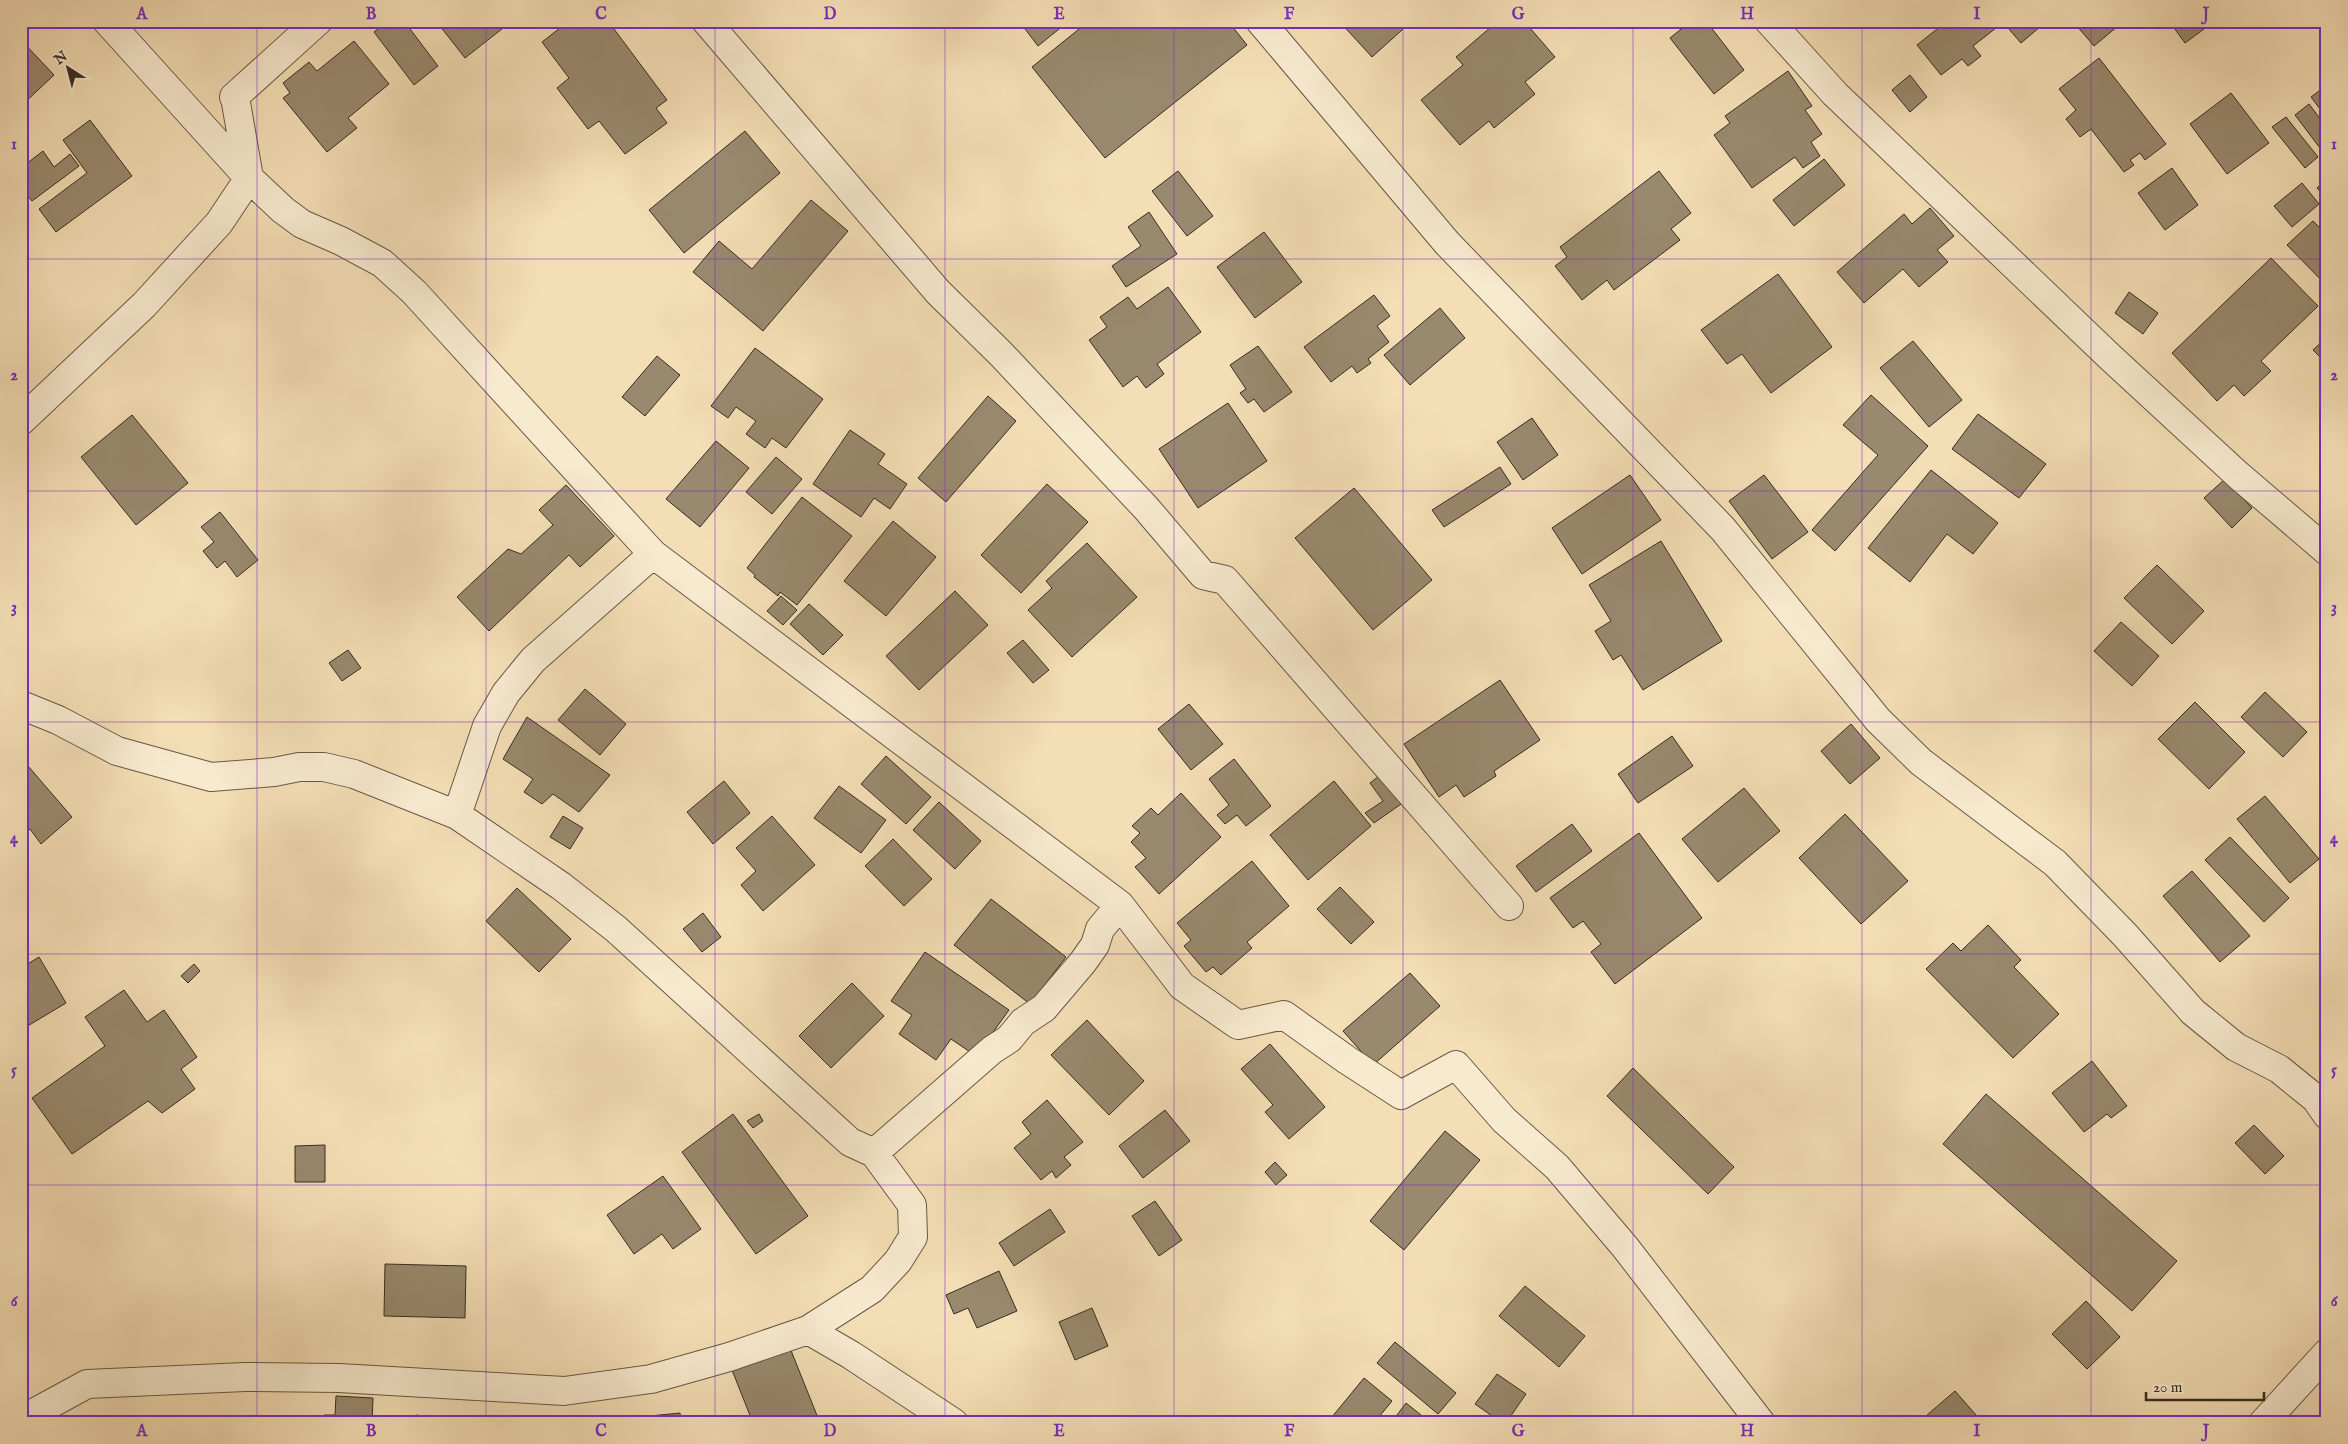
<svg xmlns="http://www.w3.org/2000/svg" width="2348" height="1444" font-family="'IM FELL English',serif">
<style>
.building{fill:#99896e;stroke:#362d21}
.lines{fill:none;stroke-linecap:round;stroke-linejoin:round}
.minor-casing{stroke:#665946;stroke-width:30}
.minor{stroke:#f8eacf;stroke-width:28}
.grid{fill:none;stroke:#7b2cbf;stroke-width:1;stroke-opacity:0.55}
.neatline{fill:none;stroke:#7b2cbf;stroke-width:2}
.grid-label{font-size:16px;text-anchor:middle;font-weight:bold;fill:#7b2cbf}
</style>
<rect width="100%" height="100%" fill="#f4deb5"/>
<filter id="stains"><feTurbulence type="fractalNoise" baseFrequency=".004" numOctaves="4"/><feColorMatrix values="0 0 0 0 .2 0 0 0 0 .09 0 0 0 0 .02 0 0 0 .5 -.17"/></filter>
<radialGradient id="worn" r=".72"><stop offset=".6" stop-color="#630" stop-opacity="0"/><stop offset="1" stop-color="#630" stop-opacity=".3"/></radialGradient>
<!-- building -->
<path class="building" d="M388,21H404L438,66L414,85L374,32Z
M436,21H512L465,58Z
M569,21H608L667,100L656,108L667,123L625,154L599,121L588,129L557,88L569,78L542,42Z
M1019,21H1069L1038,46Z
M1089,21H1228L1247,45L1105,158L1032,67Z
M1339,21H1412L1372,57Z
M1498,21H1524L1555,57L1525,82L1535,94L1494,128L1489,121L1460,145L1421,100L1463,65L1456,57Z
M1691,21H1706L1744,70L1714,94L1670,38Z
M1947,21H1990L1996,28L1973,46L1981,56L1968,66L1962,59L1941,75L1917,45Z
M2002,21H2047L2021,43Z
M2080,21H2124L2094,46L2076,25Z
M2169,21H2199L2204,29L2185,43Z
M21,40L54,75L21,106Z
M354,41L389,84L348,118L357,128L327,152L283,98L290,93L283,83L309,62L317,71Z
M2099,58L2166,144L2145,160L2140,153L2130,160L2134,165L2124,172L2091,129L2080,137L2066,119L2076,110L2059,89Z
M1788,71L1812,106L1805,110L1822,134L1811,142L1820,156L1803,168L1795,157L1752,188L1714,135L1730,123L1725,116Z
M1910,75L1927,97L1910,112L1892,90Z
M2327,85V118L2311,97Z
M2231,93L2269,143L2227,174L2190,124Z
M2309,104L2327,128V149L2323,152L2295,115Z
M2286,117L2318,157L2305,168L2272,127Z
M90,120L132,176L56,232L39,209L87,173L63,140Z
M745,131L780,173L684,253L649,210Z
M43,151L54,167L70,154L79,166L32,201L21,187V168Z
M1824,159L1845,185L1794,226L1773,200Z
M2172,168L2198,205L2165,230L2138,193Z
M1178,171L1213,216L1187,236L1152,191Z
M1659,171L1691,213L1671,229L1680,240L1614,290L1607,280L1582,300L1555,266L1567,257L1560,247Z
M2327,179V200L2317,188Z
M2302,183L2319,204L2292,227L2274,206Z
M811,200L848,231L763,331L693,272L719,241L752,269Z
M1930,208L1954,236L1937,250L1948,262L1919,287L1903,269L1864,303L1837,272L1904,214L1912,224Z
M1149,212L1177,254L1126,287L1112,266L1141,246L1128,227Z
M2313,221L2327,235V286L2287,245Z
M1264,232L1302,282L1255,318L1217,267Z
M2271,258L2318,306L2261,361L2271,371L2244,396L2234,385L2217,401L2172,353Z
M1778,274L1832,347L1771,393L1742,354L1727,364L1701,330Z
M1168,287L1201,332L1157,364L1164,374L1146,388L1137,376L1123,387L1089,340L1107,327L1100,317L1128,297L1137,309Z
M2129,292L2158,313L2143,334L2115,313Z
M1374,295L1390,316L1377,326L1389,342L1368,359L1371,363L1357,373L1352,366L1331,382L1304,347Z
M1440,308L1465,338L1410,385L1384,355Z
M2327,337V364L2313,350Z
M1913,341L1962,400L1929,427L1880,368Z
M1258,346L1292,392L1264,412L1254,399L1248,403L1240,393L1246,389L1230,365Z
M755,348L823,399L786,448L772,438L765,448L746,434L756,421L736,407L728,418L711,406Z
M657,356L680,375L645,416L622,397Z
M1871,395L1928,446L1835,551L1812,530L1878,455L1843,425Z
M988,396L1016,421L946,502L918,478Z
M1228,403L1267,461L1198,508L1159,449Z
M1978,414L2046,464L2019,498L1952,449Z
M132,415L188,483L136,525L81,457Z
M1532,418L1558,455L1523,480L1497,442Z
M850,430L885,454L878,464L907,484L890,509L874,498L861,517L813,484Z
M716,441L749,468L700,527L666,499Z
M776,457L802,479L772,514L746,492Z
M1500,467L1511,484L1444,527L1432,510Z
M1931,470L1998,523L1973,554L1947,534L1910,582L1868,548Z
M1630,475L1661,520L1582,574L1552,528Z
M1764,475L1808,532L1772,559L1729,501Z
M2225,479L2252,508L2232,528L2204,498Z
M1047,484L1088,522L1021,593L981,555Z
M566,485L614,536L580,567L569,555L489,631L457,597L508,549L521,554L553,525L539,510Z
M1354,488L1432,580L1373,630L1295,538Z
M802,497L852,536L797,605L780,592L778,596L754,577L755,575L747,568Z
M220,512L258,560L237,577L225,561L217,568L203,551L214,542L201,527Z
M893,521L936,557L886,616L844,581Z
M1661,541L1722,641L1643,690L1621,655L1613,660L1595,631L1611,621L1589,585Z
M1087,543L1137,597L1072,657L1028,610L1052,588L1046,581Z
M2157,565L2204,611L2172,644L2124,598Z
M955,591L988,625L919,690L886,656Z
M781,596L797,610L783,625L767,611Z
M809,604L843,635L823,655L790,624Z
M2121,622L2159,656L2132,686L2094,651Z
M1023,640L1049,670L1033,683L1007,653Z
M348,650L361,668L342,681L329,663Z
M1500,680L1540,740L1494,771L1496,776L1464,797L1456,785L1439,797L1404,744Z
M585,689L626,724L600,755L558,720Z
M2265,692L2307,732L2283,757L2241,717Z
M2195,702L2245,752L2209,789L2158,739Z
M1189,704L1223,744L1191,770L1158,729Z
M527,717L610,775L579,812L553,794L542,804L524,792L533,779L503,759Z
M1851,724L1880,758L1850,784L1821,751Z
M1672,736L1693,766L1638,803L1618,774Z
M886,756L931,797L906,824L861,784Z
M1234,759L1271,806L1246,826L1237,815L1225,824L1217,815L1229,805L1209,779Z
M28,766L72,817L41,844L30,829L21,837V771Z
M1383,773L1404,802L1374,823L1365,813L1383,801L1370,783Z
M724,781L750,813L713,844L687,812Z
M1334,781L1371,826L1308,880L1270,835Z
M839,786L886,820L861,853L814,818Z
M1744,788L1780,831L1718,882L1682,839Z
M1181,793L1221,837L1159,894L1135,867L1146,858L1131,842L1140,833L1132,826L1151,808L1158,815Z
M2265,796L2319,859L2290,883L2237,819Z
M939,802L981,841L955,869L913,830Z
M1845,814L1908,881L1861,924L1799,858Z
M563,816L583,828L570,849L550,837Z
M772,816L815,865L763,911L741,885L756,871L736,848Z
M1572,824L1592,851L1536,892L1516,866Z
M1639,833L1702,918L1615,984L1591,952L1601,944L1583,921L1573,928L1550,898Z
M2230,837L2289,898L2264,922L2205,860Z
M893,839L932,879L904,906L865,866Z
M1252,861L1289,906L1247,942L1252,948L1221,975L1213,967L1206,972L1184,946L1191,940L1177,923Z
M2192,871L2250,936L2220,962L2163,896Z
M1340,887L1374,922L1351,944L1317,909Z
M517,888L571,939L539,972L486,921Z
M991,899L1066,957L1030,1004L954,945Z
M703,913L721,937L702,952L683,929Z
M1988,925L2021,960L2014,967L2059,1014L2013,1058L1926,969L1953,943L1961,951Z
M925,952L1009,1010L976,1056L951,1039L936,1060L899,1034L912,1015L891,1001Z
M39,957L66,1003L21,1030V968Z
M194,964L200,971L188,983L181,976Z
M1410,973L1440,1006L1373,1065L1343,1031Z
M852,983L884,1016L831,1068L799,1036Z
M124,990L147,1022L164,1010L197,1057L181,1069L195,1089L162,1113L148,1101L72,1154L32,1098L105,1046L85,1017Z
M1087,1020L1144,1081L1109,1115L1051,1055Z
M1270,1044L1325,1107L1289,1139L1265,1112L1273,1105L1241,1069Z
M2092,1061L2127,1106L2111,1118L2107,1114L2084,1132L2052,1093Z
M1633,1068L1734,1167L1708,1194L1607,1096Z
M1986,1094L2177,1261L2132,1311L1943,1144Z
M1047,1100L1083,1142L1064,1157L1071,1165L1056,1178L1052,1171L1041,1180L1014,1148L1031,1134L1022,1122Z
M1165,1110L1190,1141L1143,1178L1119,1146Z
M733,1114L808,1216L756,1254L682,1152Z
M759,1114L763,1121L753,1128L747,1121Z
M2254,1125L2284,1156L2265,1174L2235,1143Z
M1445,1131L1480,1160L1404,1250L1370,1221Z
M325,1145V1182H295V1146Z
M1275,1162L1287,1175L1276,1185L1265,1172Z
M663,1176L701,1229L673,1249L662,1234L634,1254L607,1215Z
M1155,1201L1182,1240L1159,1256L1132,1216Z
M1050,1209L1065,1232L1014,1266L999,1243Z
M385,1264L466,1266L465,1318L384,1316Z
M999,1271L1017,1311L977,1328L968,1308L954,1314L946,1295Z
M1525,1286L1585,1336L1559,1367L1499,1316Z
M2086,1301L2120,1337L2087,1369L2052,1334Z
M1092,1308L1108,1346L1075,1360L1059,1322Z
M1395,1342L1456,1393L1438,1414L1377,1363Z
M790,1348L820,1423H753L732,1370Z
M1497,1374L1526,1394L1506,1423H1502L1475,1404Z
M1364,1378L1392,1401L1374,1423H1327Z
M1955,1391L1983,1423H1933L1927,1415Z
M336,1396L373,1398L372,1423H324V1415H335Z
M1406,1403L1431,1423H1391Z
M680,1413L681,1423H629V1418Z
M416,1415L448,1420V1423H415Z
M509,1416L583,1423H509Z"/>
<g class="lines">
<!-- minor casing -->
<g class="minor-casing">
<path id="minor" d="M107,21L249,178L283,210L302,224L341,241L382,263L414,292L653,554L1120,905L1182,986L1238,1025L1284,1015L1347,1060L1401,1095L1456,1065L1504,1120L1557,1167L1625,1247L1761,1423
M706,21L938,292L1001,354L1146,508L1203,575L1225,580L1509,906
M1260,21L1447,243L1723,529L1878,720L1921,762L2055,863L2125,935L2193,1012L2236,1047L2279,1069L2316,1099L2327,1115
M1769,21L1835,94L2110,357L2238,475L2327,551
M234,97L318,21
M21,421L144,305L219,223L249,178L235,97
M21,705L58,720L117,751L211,777L274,772L299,767H324L354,774L457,815L487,726L506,693L533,660L653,554
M874,1153L992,1050L1009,1039L1023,1022L1044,1008L1083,962L1095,945L1100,929L1120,905
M808,1330L851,1355L954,1423
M21,1420L87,1384L245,1377L339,1378L564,1391L651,1379L729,1357L808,1330L872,1289L898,1261L913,1237L912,1205L874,1153L850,1142L616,929L561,886L457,815
M2263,1423L2327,1353"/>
</g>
<!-- minor -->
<use href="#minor" class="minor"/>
</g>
<!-- grid -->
<path class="grid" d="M257,21V1423M486,21V1423M715,21V1423M945,21V1423M1174,21V1423M1403,21V1423M1633,21V1423M1862,21V1423M2091,21V1423M21,259H2327M21,491H2327M21,722H2327M21,954H2327M21,1185H2327"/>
<!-- margin -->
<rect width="2348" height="1444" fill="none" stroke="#f4deb5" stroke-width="55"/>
<!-- north arrow -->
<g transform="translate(68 68) rotate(324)" stroke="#f8eacf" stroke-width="4" paint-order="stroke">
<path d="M0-4L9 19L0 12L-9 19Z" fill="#362d21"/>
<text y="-8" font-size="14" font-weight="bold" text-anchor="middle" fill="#362d21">N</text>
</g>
<!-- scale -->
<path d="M2146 1392v8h118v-8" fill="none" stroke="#362d21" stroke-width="2.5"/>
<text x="2153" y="1392" font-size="15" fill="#362d21" stroke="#f8eacf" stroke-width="4" paint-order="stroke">20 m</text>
<rect x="28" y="28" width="2292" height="1388" class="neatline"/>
<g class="grid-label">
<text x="142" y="19">A</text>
<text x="371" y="19">B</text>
<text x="601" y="19">C</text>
<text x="830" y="19">D</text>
<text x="1059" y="19">E</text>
<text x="1289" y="19">F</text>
<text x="1518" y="19">G</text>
<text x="1747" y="19">H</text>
<text x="1977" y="19">I</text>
<text x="2206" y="19">J</text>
<text x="14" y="149">1</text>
<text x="2334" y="149">1</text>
<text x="14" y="380">2</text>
<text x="2334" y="380">2</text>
<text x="14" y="612">3</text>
<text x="2334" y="612">3</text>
<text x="14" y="843">4</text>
<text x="2334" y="843">4</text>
<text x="14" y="1075">5</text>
<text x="2334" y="1075">5</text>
<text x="14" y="1306">6</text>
<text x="2334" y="1306">6</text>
<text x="142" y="1436">A</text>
<text x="371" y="1436">B</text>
<text x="601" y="1436">C</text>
<text x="830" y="1436">D</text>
<text x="1059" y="1436">E</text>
<text x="1289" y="1436">F</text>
<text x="1518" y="1436">G</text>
<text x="1747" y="1436">H</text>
<text x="1977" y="1436">I</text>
<text x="2206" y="1436">J</text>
</g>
<rect width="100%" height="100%" filter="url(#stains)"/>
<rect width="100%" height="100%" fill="url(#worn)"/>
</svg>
